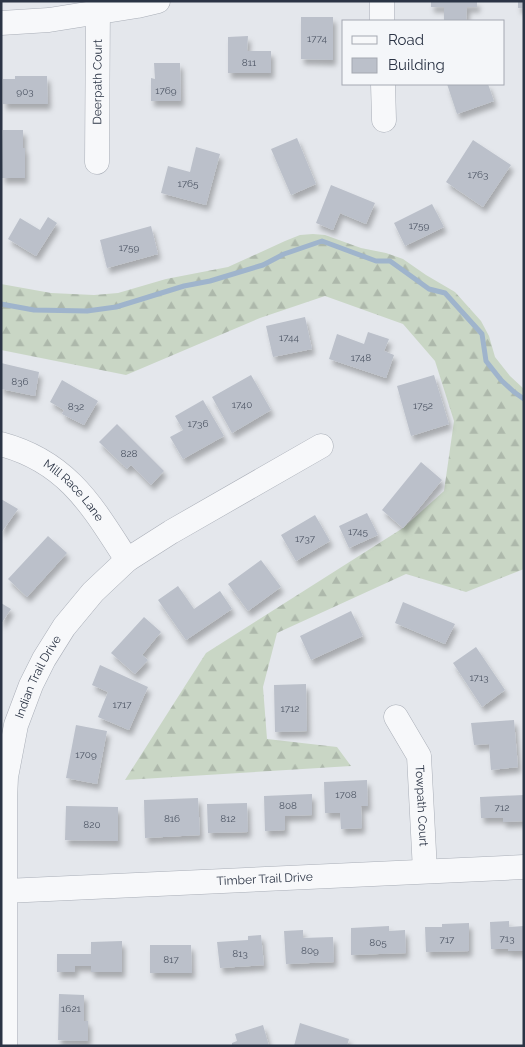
<svg xmlns="http://www.w3.org/2000/svg" width="525" height="1047" font-family="Raleway,sans-serif">
<style>
.forest{fill:url(#forest-firs)}
.lines{fill:none;stroke-linecap:round;stroke-linejoin:round}
.stream{stroke:#9fb4cc;stroke-width:5}
.building{fill:#bbc0ca;filter:url(#shadow)}
.minor-casing{stroke:#a9aeb7;stroke-width:25}
.minor{stroke:#f7f8fa;stroke-width:24}
.labels{text-anchor:middle;dominant-baseline:central;stroke-width:4;stroke-linejoin:round;paint-order:stroke}
.number-label{font-size:10px;fill:#4f5766}
.street-label{font-size:12px;fill:#2b3445;stroke:#f4f6f9}
</style>
<defs>
<pattern id="forest-firs" width="22" height="20" patternUnits="userSpaceOnUse" patternTransform="scale(1.25)"><rect width="22" height="20" fill="#c9d6c5"/><path d="M5 1l3.5 6h-7zM16 11l3.5 6h-7z" fill="#adb8ab"/></pattern>
<filter id="shadow"><feDropShadow dx="3" dy="5.5" stdDeviation="2.5" flood-color="#0004"/></filter>
</defs>
<rect width="100%" height="100%" fill="#e4e7ec"/>
<!-- forest -->
<path class="forest" d="M313,234L325,235L361,248L386,253L403,259L426,275L455,292L481,321L489,336L495,357L510,376L524,389V569L466,592L406,574L277,633L263,687L267,739L337,747L351,766L125,780L206,653L403,528L444,491L454,421L435,361L403,324L325,296L260,318L126,375L1,350V284L51,293L94,295L118,293L166,279L228,267L285,241L300,235Z"/>
<g class="lines">
<!-- stream -->
<path class="stream" d="M1,304L34,310L87,311L116,307L184,286L210,281L263,265L284,254L322,241L376,261H390L429,289L445,293L482,334L486,361L501,380L514,392L524,399"/>
</g>
<!-- building -->
<path class="building" d="M431,1H477V7H467L466,21H444V7H431Z
M518,1H524V8H518Z
M301,17H333V60L301,59Z
M248,36L247,51H271V73H228V37Z
M154,63H180L181,101H151V78L155,79Z
M15,76H47L48,104H3V79H15Z
M447,84H488L494,101L457,114Z
M3,130H23V148H25V178H2Z
M297,138L316,184L291,195L271,149Z
M473,140L511,165L483,207L446,182Z
M196,147L220,154L206,205L161,193L168,166L190,172Z
M331,185L375,203L366,224L340,213L333,230L316,223Z
M432,204L444,227L405,246L394,223Z
M48,217L57,223L36,256L8,239L20,218L40,230Z
M151,226L158,254L107,268L100,240Z
M305,317L312,349L273,357L266,326Z
M368,332L389,339L384,351L394,355L386,378L329,359L337,334L364,344Z
M1,363L39,372L35,396L1,389Z
M251,375L271,410L232,433L212,397Z
M434,375L449,424L411,436L397,386Z
M62,380L98,401L84,425L62,414L64,410L50,402Z
M203,400L224,436L183,459L170,437L183,430L175,416Z
M117,424L164,471L151,485L131,465L127,469L99,442Z
M421,462L442,480L403,528L382,510Z
M1,499L18,509L1,533Z
M367,513L378,535L349,548L339,526Z
M315,515L330,541L296,561L281,535Z
M48,536L67,553L27,597L8,579Z
M261,560L281,587L248,611L228,584Z
M178,586L194,609L220,591L232,609L186,640L158,600Z
M403,602L455,624L445,644L395,623Z
M1,603L11,609L1,624Z
M351,611L363,636L311,660L300,636Z
M144,617L161,632L142,655L148,660L135,674L111,653Z
M476,647L505,690L482,707L453,663Z
M100,665L148,687L129,730L98,717L108,692L92,685Z
M306,684L307,731L275,732L274,685Z
M514,720L518,767L491,770L489,744L474,745L471,723Z
M76,725L107,731L97,784L66,778Z
M367,780L368,806H361L362,828L341,829L340,813H325L324,782Z
M312,794V815L285,816V830L265,831L264,796Z
M524,795V821L503,822V818H481L480,797Z
M198,798L200,835L145,838L144,800Z
M247,803L248,832L208,833L207,804Z
M66,806L118,807V841L65,840Z
M509,921V927L524,926V951H508V949H491L490,922Z
M469,923V951L426,952L425,927H442V924Z
M389,926V931L405,930L406,953L351,955V928Z
M303,930V938L333,937L334,962L286,964L284,931Z
M261,935L264,965L220,968L217,942L248,940V936Z
M122,941V972H91V966H75V972H57V954H91V942Z
M150,945H191L192,973H150Z
M59,994L84,995V1021H88V1041L58,1040Z
M300,1023L349,1039L347,1046H294Z
M263,1025L269,1046H232V1043L237,1041L235,1034Z"/>
<g class="lines">
<!-- minor casing -->
<g class="minor-casing">
<g id="minor">
<path d="M382,1V21"/>
<path d="M1,23L49,20L137,6L158,1"/>
<path d="M383,84L384,120"/>
<path id="s1" d="M97,162L98,1"/>
<path id="s2" d="M1,444C68,462 92,506 127,560"/>
<path id="s3" d="M396,717L419,756L425,871"/>
<path id="s4" d="M5,891L524,867"/>
<path id="s5" d="M5,1046V800L6,777L16,725L31,685L44,659L64,627L93,592L127,560L171,532L321,446"/>
</g>
</g>
<!-- minor -->
<use href="#minor" class="minor"/>
</g>
<g class="labels">
<!-- number labels -->
<g class="number-label">
<text x="317" y="38">1774</text>
<text x="249" y="62">811</text>
<text x="166" y="90">1769</text>
<text x="25" y="91">903</text>
<text x="478" y="174">1763</text>
<text x="188" y="183">1765</text>
<text x="419" y="225">1759</text>
<text x="129" y="247">1759</text>
<text x="289" y="337">1744</text>
<text x="361" y="357">1748</text>
<text x="20" y="381">836</text>
<text x="242" y="404">1740</text>
<text x="423" y="405">1752</text>
<text x="76" y="406">832</text>
<text x="198" y="423">1736</text>
<text x="129" y="453">828</text>
<text x="358" y="531">1745</text>
<text x="305" y="538">1737</text>
<text x="479" y="677">1713</text>
<text x="122" y="704">1717</text>
<text x="290" y="708">1712</text>
<text x="86" y="754">1709</text>
<text x="346" y="794">1708</text>
<text x="288" y="805">808</text>
<text x="502" y="807">712</text>
<text x="172" y="818">816</text>
<text x="228" y="818">812</text>
<text x="92" y="824">820</text>
<text x="507" y="938">713</text>
<text x="447" y="939">717</text>
<text x="378" y="942">805</text>
<text x="310" y="950">809</text>
<text x="240" y="953">813</text>
<text x="171" y="959">817</text>
<text x="71" y="1008">1621</text>
</g>
<!-- street labels -->
<g class="street-label">
<text stroke="none"><textPath href="#s1" startOffset="80">Deerpath Court</textPath></text>
<text stroke="none"><textPath href="#s2" startOffset="88">Mill Race Lane</textPath></text>
<text stroke="none"><textPath href="#s5" startOffset="375">Indian Trail Drive</textPath></text>
<text stroke="none"><textPath href="#s3" startOffset="95">Towpath Court</textPath></text>
<text stroke="none"><textPath href="#s4" startOffset="260">Timber Trail Drive</textPath></text>
</g>
</g>
<!-- border -->
<rect width="525" height="1047" fill="none" stroke="#2b3445" stroke-width="5"/>
<!-- legend -->
<rect x="342" y="20" width="162" height="65" fill="#f4f6f9" stroke="#a4a8b1"/>
<rect x="352" y="36" width="25" height="8" fill="#f7f8fa" stroke="#a4a8b1"/>
<text x="388" y="45" font-size="15" fill="#2b3445">Road</text>
<rect x="352" y="58" width="25" height="15" fill="#bbc0ca" stroke="#a4a8b1"/>
<text x="388" y="70" font-size="15" fill="#2b3445">Building</text>
</svg>
